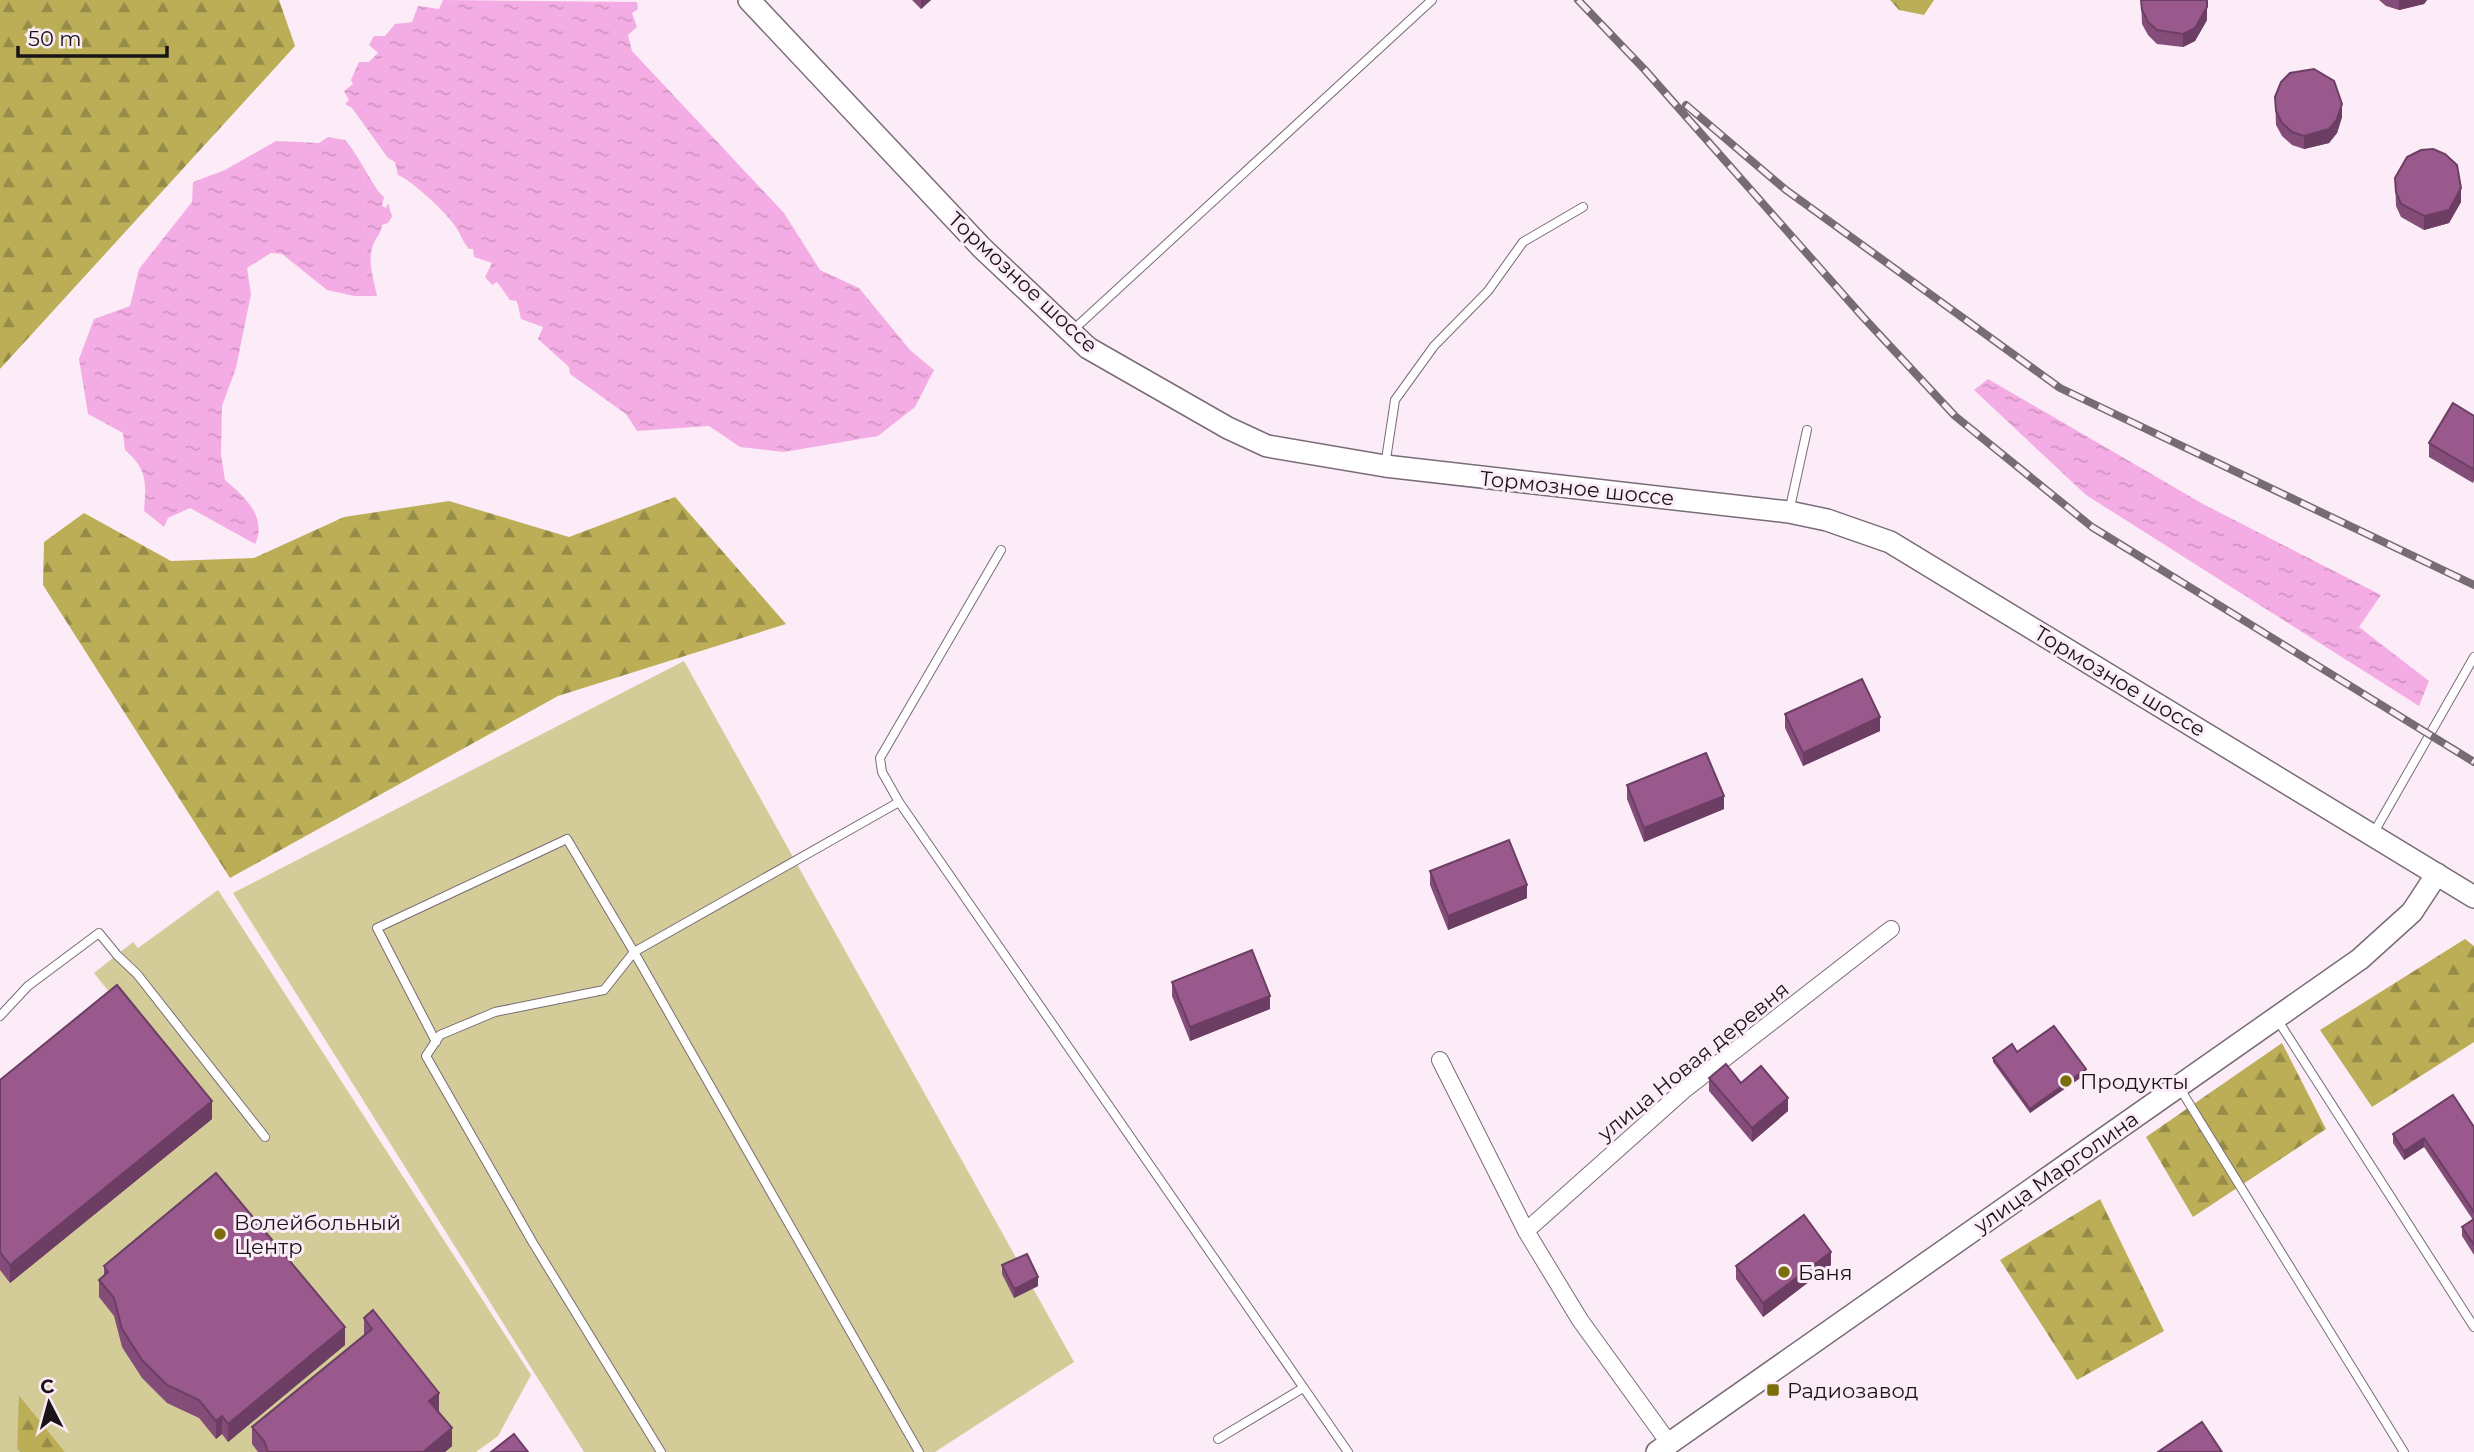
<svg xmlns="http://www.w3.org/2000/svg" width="2474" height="1452" font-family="Montserrat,sans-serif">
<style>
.green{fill:#d4cc98}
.forest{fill:url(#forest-firs)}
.water{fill:url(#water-ripples)}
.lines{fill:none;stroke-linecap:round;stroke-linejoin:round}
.service-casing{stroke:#796c76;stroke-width:10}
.minor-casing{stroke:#796c76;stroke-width:18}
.tertiary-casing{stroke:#796c76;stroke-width:24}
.service{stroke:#fff;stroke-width:8}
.minor{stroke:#fff;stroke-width:16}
.tertiary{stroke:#fff;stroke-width:21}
.rail-casing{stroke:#766c74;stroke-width:8}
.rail{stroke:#fcecf8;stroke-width:5;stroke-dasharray:16;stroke-linecap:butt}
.wall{fill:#844d79}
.shaded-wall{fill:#6c3e63}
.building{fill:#9a598d;stroke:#6c3e63;stroke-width:2}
.poi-dot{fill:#7b6d0a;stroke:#fcecf8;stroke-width:2.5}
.labels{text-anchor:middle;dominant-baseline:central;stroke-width:6;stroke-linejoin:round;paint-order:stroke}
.street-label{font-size:21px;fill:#191418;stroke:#fcecf8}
.poi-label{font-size:21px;fill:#191418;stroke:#fcecf8;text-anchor:start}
</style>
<defs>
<pattern id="forest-firs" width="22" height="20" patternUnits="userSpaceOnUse" patternTransform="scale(1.75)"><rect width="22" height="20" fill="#bbae57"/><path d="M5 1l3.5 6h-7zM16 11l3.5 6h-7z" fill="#978c47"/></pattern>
<pattern id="water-ripples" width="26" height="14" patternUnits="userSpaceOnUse" patternTransform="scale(1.75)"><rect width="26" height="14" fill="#f4ade4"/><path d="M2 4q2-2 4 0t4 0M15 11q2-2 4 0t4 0" fill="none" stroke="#d194c3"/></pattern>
</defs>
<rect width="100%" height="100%" fill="#fcecf8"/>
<!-- green -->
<path class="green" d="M684,661L1074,1362L935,1452H584L233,893Z
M218,890L531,1375L498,1436L476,1452H65L20,1396L17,1449L20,1452H0V1098L117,1002L94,973L133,942L138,948Z"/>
<!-- forest -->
<path class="forest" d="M0,0H279L295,46L0,369Z
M1890,0H1934L1924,15L1899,10Z
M675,497L786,624L558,696L230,878L43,585L44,542L84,513L171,561L254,558L344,517L449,501L569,537Z
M2465,939L2474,946V1042L2372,1107L2320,1030Z
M2282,1043L2326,1129L2193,1217L2146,1137Z
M2100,1199L2164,1331L2077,1380L2000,1260Z
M19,1395L65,1452H20L17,1449Z"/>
<!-- water -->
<path class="water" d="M443,0L637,2L638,9L632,13L637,27L628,35L632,51L784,213L820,270L859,288L910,350L934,370L915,407L878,436L784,452L740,447L709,426L637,431L626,414L570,374L569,367L538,339L543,327L521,319L517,301L510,300L497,282L492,285L485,277L492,263L474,257L473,249H469C462,241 461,234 455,226C446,212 411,180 398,175L395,162L388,158L352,108L345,104L349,100L344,91L353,84L351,80L359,62H369L378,53L369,45L374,36H385L395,24L412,22L418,6L439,9Z
M328,137L345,140C357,152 375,191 384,197L382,206L386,208L388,203L392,217L388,223L382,225C381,234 376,237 373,245C367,261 374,280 377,296H354L327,290L282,254L271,253L247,268L251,294L236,368L222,406L221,454L225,480C244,496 268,517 255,544L190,508L168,518L164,527L144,511C146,482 148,470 125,450L123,433L88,414L79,359L94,319L130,306L139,269L192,202L193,182L225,170L276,141L319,143Z
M1988,379L2203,504L2381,595L2359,627L2429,681L2419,706L2086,495L1974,390Z"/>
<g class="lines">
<!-- service casing -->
<g class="service-casing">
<path id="service" d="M1073,330L1432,0
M1385,466L1395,400L1434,346L1488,291L1523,242L1583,207
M1789,512L1807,430
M1001,550L880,758L882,772L899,802L1348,1452
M899,802L634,952L919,1452
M2373,834L2474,657
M0,1016L28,986L99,933L117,955L137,974L265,1137
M2277,1019L2474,1327
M436,1042L377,928L567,839L634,952L604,990L495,1012L440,1035L426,1056L533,1243L661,1452
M2179,1087L2404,1452
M1218,1439L1303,1388"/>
</g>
<!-- minor casing -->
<g class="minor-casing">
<path id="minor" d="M1440,1060L1526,1231L1580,1320L1669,1443
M1526,1231L1683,1091L1891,929"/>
</g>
<!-- tertiary casing -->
<g class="tertiary-casing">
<path id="tertiary" d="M749,0L982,248L1088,348L1228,428L1267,446L1385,466L1789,512L1827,520L1890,542L2474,897
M1657,1452L2360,959L2412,912L2437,874"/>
</g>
<!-- service -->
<use href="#service" class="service"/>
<!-- minor -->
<use href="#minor" class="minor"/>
<!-- tertiary -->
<use href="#tertiary" class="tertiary"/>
<!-- rail casing -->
<g class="rail-casing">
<path id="rail" d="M1578,0L1645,70L1863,317L1955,416L2092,527L2474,762
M1686,105L1786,190L2060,388L2474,585"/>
</g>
<!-- rail -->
<use href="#rail" class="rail"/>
</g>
<!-- wall -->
<path class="wall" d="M912,0H931L921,9Z
M2141,0L2207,20L2195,41L2183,47L2157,44L2148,35L2142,24Z
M2379,0H2427L2424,4L2399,10L2386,6Z
M2275,97L2342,117L2337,133L2329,143L2304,149L2292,145L2282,136L2276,125Z
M2395,178L2461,202L2449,223L2424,230L2401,217L2396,206Z
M2474,416L2473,483L2429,457V443Z
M1785,714L1880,731L1803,766L1785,728Z
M1627,785L1724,809L1644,842L1627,799Z
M1430,871L1527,898L1448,930L1430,885Z
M1172,982L1270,1009L1190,1041L1172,996Z
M2017,1052L2086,1074L2030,1113L1993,1062V1058Z
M1709,1078L1741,1083L1788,1111L1752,1142L1709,1091Z
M0,1080L212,1119L10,1283L0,1270Z
M2474,1127V1255L2462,1236V1227L2473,1220L2424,1147L2404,1160L2393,1143V1134Z
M1002,1265L1038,1286L1014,1298L1002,1274Z
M1831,1265L1763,1317L1736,1279V1266Z
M104,1266L345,1345L228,1442L222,1434L216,1439L199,1418L167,1403L142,1378L122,1347L114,1316L99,1297V1280L104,1275Z
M364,1318L439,1411L452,1446L445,1452H258L252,1444V1427L364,1336Z"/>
<!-- shaded-wall -->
<path class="shaded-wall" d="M921,0H931L921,9Z
M2399,0H2427L2424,4L2399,10Z
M2207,7V20L2195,41L2183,47V34Z
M2342,104V117L2337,133L2329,143L2304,149V136Z
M2461,188V202L2449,223L2424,230V216Z
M2474,467V480L2473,483V469Z
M1880,717V731L1803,766V753Z
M1724,796V809L1644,842V828Z
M1527,885V898L1448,930V916Z
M1270,996V1009L1190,1041V1027Z
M2086,1069V1074L2030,1113V1109Z
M1788,1098V1111L1752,1142V1128Z
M212,1101V1119L10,1283V1265Z
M2424,1138V1147L2404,1160V1151Z
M1831,1252V1265L1763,1317V1303Z
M1038,1277V1286L1014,1298V1289Z
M345,1327V1345L228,1442V1424Z
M439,1393V1411L429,1419V1401Z
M222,1416V1434L216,1439V1421Z
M452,1428V1446L445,1452H423Z"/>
<!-- building -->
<path class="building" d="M2141,0H2207V7L2195,28L2183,34L2157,30L2148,22L2142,10Z
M2314,69L2334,81L2342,104L2337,119L2329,129L2304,136L2292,132L2282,123L2276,111L2275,97L2281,82L2290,73Z
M2433,149L2445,154L2457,165L2461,188L2449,210L2424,216L2401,204L2396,192L2395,178L2407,157L2421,150Z
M2453,403L2474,416V467L2473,469L2429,443Z
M1862,679L1880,717L1803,753L1785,714Z
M1706,753L1724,796L1644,828L1627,785Z
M1509,840L1527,885L1448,916L1430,871Z
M1252,950L1270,996L1190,1027L1172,982Z
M117,985L212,1101L10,1265L0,1252V1080Z
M2054,1026L2086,1069L2030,1109L1993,1058L2012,1044L2017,1052Z
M1726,1064L1741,1083L1761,1066L1788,1098L1752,1128L1709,1078Z
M2453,1095L2474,1127V1212L2424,1138L2404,1151L2393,1134Z
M216,1173L345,1327L228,1424L222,1416L216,1421L199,1400L167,1385L142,1360L122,1329L114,1298L99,1280L108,1272L104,1266Z
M1804,1215L1831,1252L1763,1303L1736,1266Z
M2474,1219V1245L2462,1227Z
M1027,1254L1038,1277L1014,1289L1002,1265Z
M373,1310L439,1393L429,1401L452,1428L423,1452H268L264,1441L252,1427L372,1329L364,1318Z
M2202,1422L2222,1452H2158Z
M514,1434L528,1452H491Z"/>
<!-- markers -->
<g class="poi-dot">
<circle cx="2066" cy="1081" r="7"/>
<circle cx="220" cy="1234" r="7"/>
<circle cx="1784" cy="1272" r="7"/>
<rect x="1766" y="1383" width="14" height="14" rx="3.5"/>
</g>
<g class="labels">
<!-- street labels -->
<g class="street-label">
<text transform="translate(1023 282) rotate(43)">Тормозное шоссе</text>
<text transform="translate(1577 488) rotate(6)">Тормозное шоссе</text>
<text transform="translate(2120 681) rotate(31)">Тормозное шоссе</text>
<text transform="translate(1693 1061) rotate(-39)">улица Новая деревня</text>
<text transform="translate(2056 1172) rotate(-35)">улица Марголина</text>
</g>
<!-- poi labels -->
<g class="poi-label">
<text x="2080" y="1081">Продукты</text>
<text x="234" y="1222">Волейбольный<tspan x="234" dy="24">Центр</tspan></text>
<text x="1798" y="1272">Баня</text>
<text x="1787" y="1390">Радиозавод</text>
</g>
</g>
<!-- north arrow -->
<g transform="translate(49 1403) rotate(354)" stroke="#fcecf8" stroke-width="5" paint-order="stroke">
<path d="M0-5L12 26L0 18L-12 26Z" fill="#191418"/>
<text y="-10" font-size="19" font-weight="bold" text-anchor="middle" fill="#191418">С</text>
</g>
<!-- scale -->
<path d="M18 46v10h149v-10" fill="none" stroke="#191418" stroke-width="3.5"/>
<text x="28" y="46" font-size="21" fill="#191418" stroke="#fcecf8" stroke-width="5" paint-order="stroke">50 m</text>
</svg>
